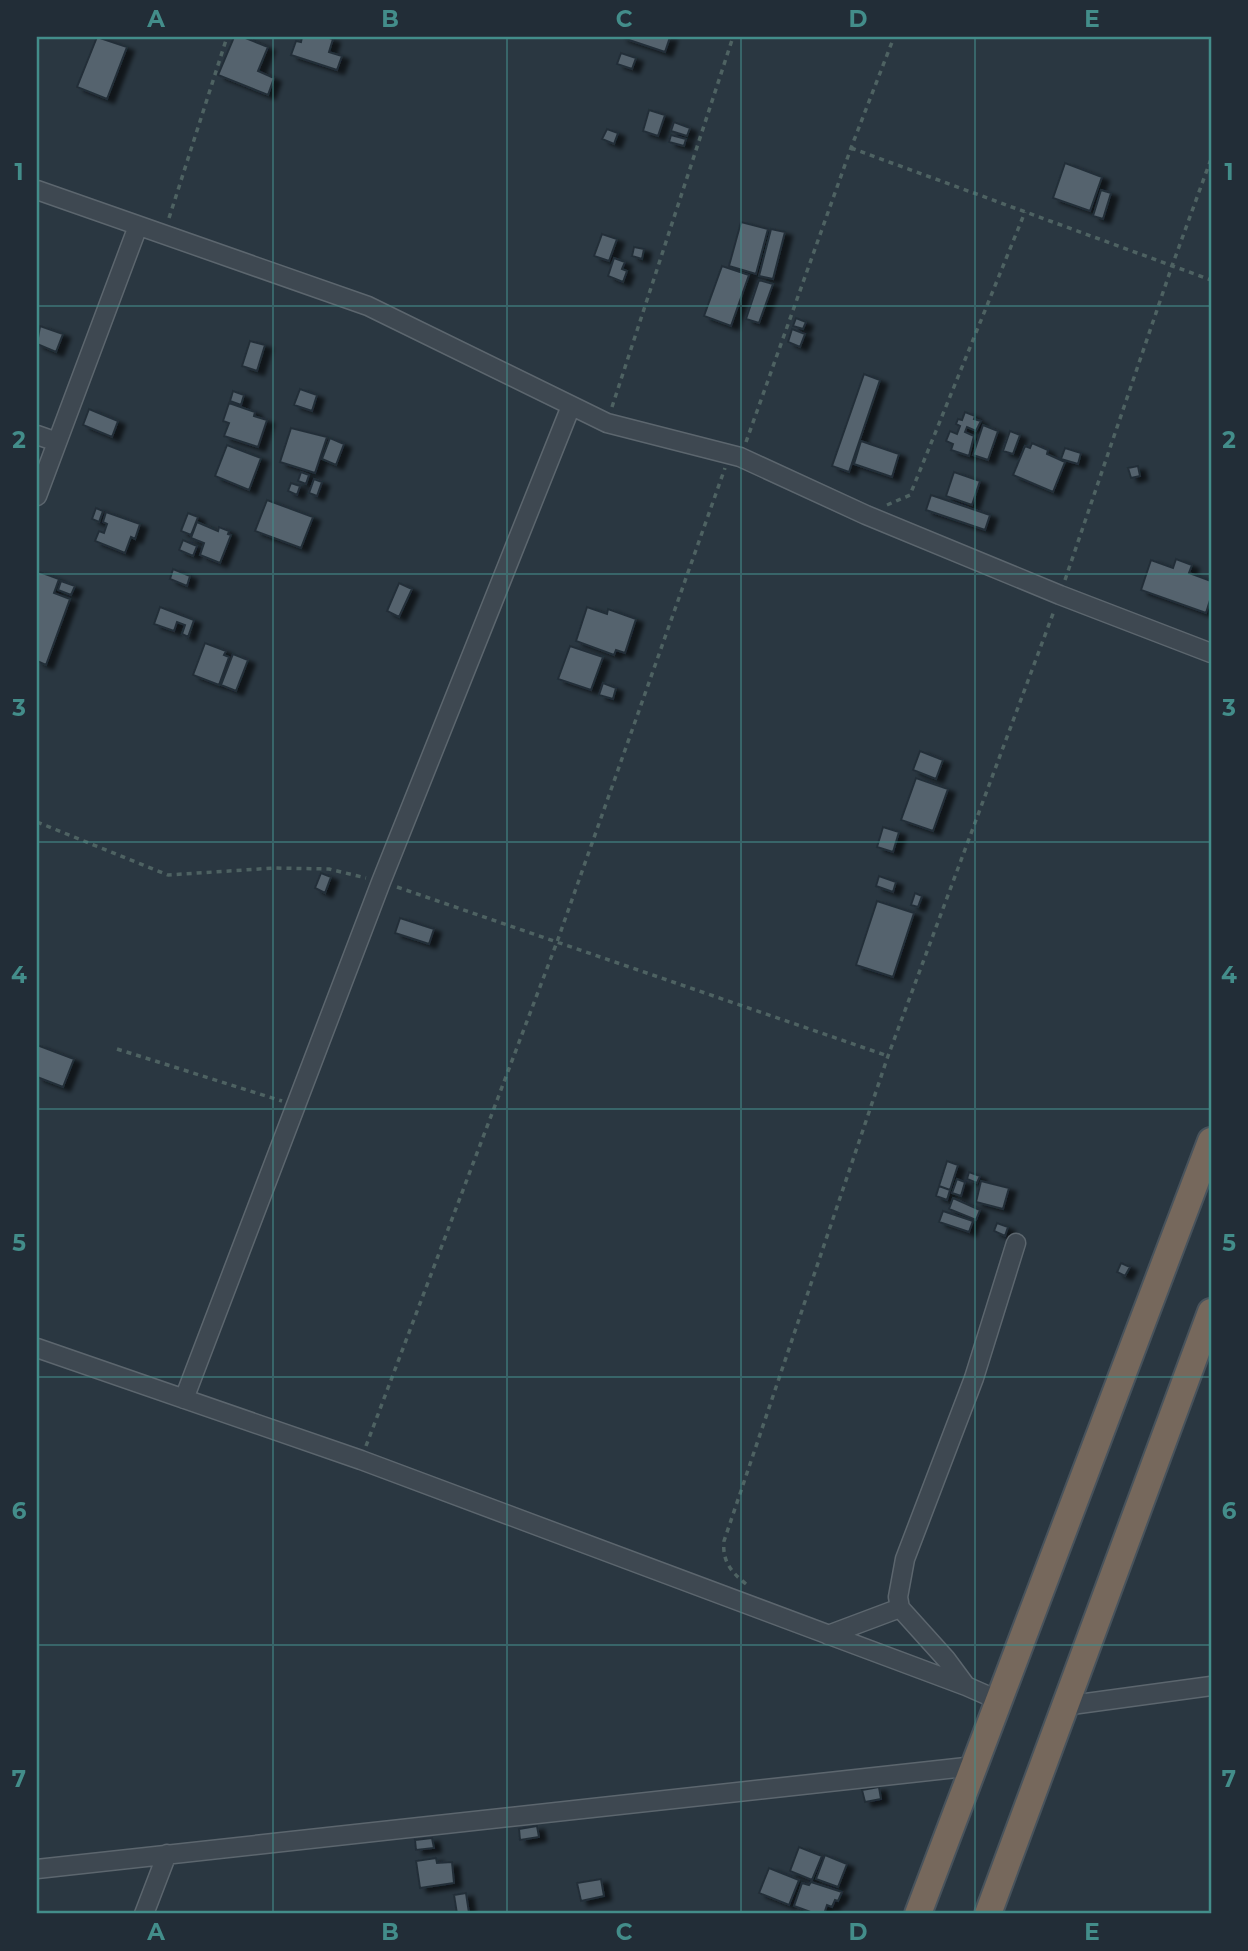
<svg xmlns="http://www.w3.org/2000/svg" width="1248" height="1951" font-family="Montserrat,sans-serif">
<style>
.building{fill:#55646e;stroke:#242f39;stroke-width:2;filter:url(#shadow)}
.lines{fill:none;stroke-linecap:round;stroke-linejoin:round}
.minor-casing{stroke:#5c666e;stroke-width:21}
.highway-casing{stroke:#48535c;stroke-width:30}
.path{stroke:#4e6262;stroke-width:3.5;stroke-dasharray:5 5;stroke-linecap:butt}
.minor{stroke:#3e4851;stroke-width:18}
.highway{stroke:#76685c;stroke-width:26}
.grid{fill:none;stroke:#438d8a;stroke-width:2;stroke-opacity:0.55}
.neatline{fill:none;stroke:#438d8a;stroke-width:2.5}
.grid-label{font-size:23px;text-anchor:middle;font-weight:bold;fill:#438d8a}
</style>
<defs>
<filter id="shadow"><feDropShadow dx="7" dy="4" stdDeviation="2" flood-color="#0009"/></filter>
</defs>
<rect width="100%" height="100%" fill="#2a3741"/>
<!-- building -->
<path class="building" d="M97,37L127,47L107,99L77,87Z
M234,37H243L268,47L258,71L274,78L268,95L218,75Z
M302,37H326L333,39L329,52L342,56L337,70L291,55L296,41L301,42Z
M620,37H670L665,52Z
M621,53L636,58L632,69L617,64Z
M649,110L665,115L658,136L643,131Z
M674,122L690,128L687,136L671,131Z
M607,129L618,133L614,144L602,139Z
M671,135L686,139L684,146L669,142Z
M1065,163L1102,177L1090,211L1053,198Z
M1101,190L1111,193L1103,219L1093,216Z
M741,222L768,229L756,274L729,266Z
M771,229L785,232L773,279L759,276Z
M602,234L617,239L609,261L594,256Z
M634,247L644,249L642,259L632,256Z
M614,258L625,262L622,269L627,271L623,282L608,276Z
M722,266L749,275L731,326L704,316Z
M759,280L773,284L759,323L746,319Z
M796,318L806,322L803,329L793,326Z
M40,326L63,334L56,352L37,344Z
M792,329L805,334L800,347L788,342Z
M250,341L265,345L257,371L242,366Z
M864,374L880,380L849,472L832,466Z
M300,389L317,395L312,411L294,405Z
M233,391L244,395L241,405L230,401Z
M229,403L255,412L254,416L267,420L258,447L224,436L229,423L223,421Z
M89,409L118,421L112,437L83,425Z
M965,412L975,416L974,419L981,421L976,431L967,427L965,432L974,436L969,456L951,450L953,444L946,441L950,431L957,434L960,426L956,424L958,419L962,420Z
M983,425L998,431L988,460L973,455Z
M291,428L327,437L315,473L280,462Z
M1010,431L1020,435L1013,454L1003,451Z
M330,438L344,444L336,465L322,459Z
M861,441L899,454L892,477L854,464Z
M1032,443L1048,450L1047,454L1065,462L1053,492L1013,475L1025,446L1030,448Z
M227,445L261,458L249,490L215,476Z
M1065,448L1081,453L1078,464L1061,459Z
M1138,466L1140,476L1131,478L1128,468Z
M301,472L309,475L306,484L298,481Z
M954,472L980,481L972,505L946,496Z
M314,479L322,482L317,496L309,493Z
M291,483L300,486L297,495L288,491Z
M931,495L990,515L985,530L926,510Z
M267,500L313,517L301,548L255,531Z
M96,508L103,511L99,522L92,519Z
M106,512L140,524L135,539L131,537L125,553L95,541L99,531L104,533L107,524L103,522Z
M188,513L198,517L191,535L181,531Z
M197,522L218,531L219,527L229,531L228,534L231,535L220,563L200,555L204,543L191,538Z
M183,540L197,546L193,556L179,550Z
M1176,559L1192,565L1189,573L1211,581V597L1206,613L1141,590L1151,560L1173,568Z
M173,569L190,576L187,586L170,579Z
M37,571L59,579L54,593L70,599L46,665L37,661Z
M61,581L75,586L71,595L58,590Z
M399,583L412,589L399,617L387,611Z
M160,607L194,620L188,637L182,634L185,625L177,622L174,631L154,624Z
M587,607L607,614L608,609L636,619L625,653L616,650L614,655L576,641Z
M205,643L226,651L224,655L229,657L219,685L193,675Z
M570,646L603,657L591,690L558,679Z
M233,654L248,660L236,691L221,685Z
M603,683L616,688L613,699L599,695Z
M920,751L943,760L936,779L913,770Z
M916,778L948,789L933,831L901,820Z
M883,827L899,832L893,852L877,847Z
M321,873L331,877L325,893L315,888Z
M879,876L896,882L893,892L876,886Z
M915,893L922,896L918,907L911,905Z
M877,901L914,913L893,977L856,965Z
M400,918L434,929L429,944L395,933Z
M37,1045L74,1059L63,1087L37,1077Z
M947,1161L958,1165L950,1190L939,1186Z
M969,1172L980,1176L977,1183L967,1179Z
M957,1179L965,1182L961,1196L952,1193Z
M981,1181L1009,1188L1003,1209L976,1202Z
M939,1186L950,1190L947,1200L936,1196Z
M953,1198L980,1210L976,1220L949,1209Z
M943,1211L973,1221L969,1232L939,1222Z
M997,1223L1008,1227L1005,1236L994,1231Z
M1121,1263L1130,1267L1125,1276L1117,1272Z
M879,1787L881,1799L865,1802L862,1790Z
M537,1826L539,1837L520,1840L519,1829Z
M432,1838L434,1848L416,1850L415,1840Z
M799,1847L822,1856L812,1880L790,1871Z
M825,1855L847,1864L838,1887L816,1879Z
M436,1858L437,1863L452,1862L454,1883L420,1888L416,1861Z
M769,1868L799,1880L789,1905L759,1893Z
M601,1879L604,1896L581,1901L577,1883Z
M811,1882L842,1892L838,1901L835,1900L832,1907L827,1905L824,1914H816L794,1906L802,1883L809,1885Z
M466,1893L469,1913L457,1914L454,1895Z"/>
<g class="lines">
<!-- minor casing -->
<g class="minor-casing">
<path id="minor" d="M37,190L368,306L607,423L740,457L866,515L1060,595L1211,653
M37,435L57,442
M37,496L138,226
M37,1348L361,1460L966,1686L1000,1701
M184,1399L381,882L571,406
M828,1635L900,1608
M966,1686L946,1659L900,1608L898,1597L905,1559L974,1378L1016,1243
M1064,1706L1211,1686
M37,1869L975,1766
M144,1914L167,1854"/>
</g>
<!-- highway casing -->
<g class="highway-casing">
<path id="highway" d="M918,1914L1211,1141
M988,1914L1211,1312"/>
</g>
<!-- path -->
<path class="path" d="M851,148L1211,280
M169,218L227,37
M612,407L733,37
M746,442L851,148L894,37
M887,505L910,495L1025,212
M1065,580L1172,266L1211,159
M37,822L168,875L274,868L329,869L366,878
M397,887L888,1056
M117,1049L282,1101
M366,1446L557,942L725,468
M746,1584C731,1572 722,1561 724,1541L888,1056L1054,611"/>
<!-- minor -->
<use href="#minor" class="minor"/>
<!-- highway -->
<use href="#highway" class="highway"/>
</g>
<!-- grid -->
<path class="grid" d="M273,37V1914M507,37V1914M741,37V1914M975,37V1914M37,306H1211M37,574H1211M37,842H1211M37,1109H1211M37,1377H1211M37,1645H1211"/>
<!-- border -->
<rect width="1248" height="1951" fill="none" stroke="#222d37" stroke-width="77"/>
<rect x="38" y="38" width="1172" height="1874" class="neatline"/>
<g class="grid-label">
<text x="156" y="27">A</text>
<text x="390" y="27">B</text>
<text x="624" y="27">C</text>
<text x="858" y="27">D</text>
<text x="1092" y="27">E</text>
<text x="19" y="180">1</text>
<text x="1229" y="180">1</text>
<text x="19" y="448">2</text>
<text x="1229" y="448">2</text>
<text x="19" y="716">3</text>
<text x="1229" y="716">3</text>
<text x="19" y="983">4</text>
<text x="1229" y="983">4</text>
<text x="19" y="1251">5</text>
<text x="1229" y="1251">5</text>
<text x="19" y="1519">6</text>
<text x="1229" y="1519">6</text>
<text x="19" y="1787">7</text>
<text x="1229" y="1787">7</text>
<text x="156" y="1940">A</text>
<text x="390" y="1940">B</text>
<text x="624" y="1940">C</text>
<text x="858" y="1940">D</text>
<text x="1092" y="1940">E</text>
</g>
</svg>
